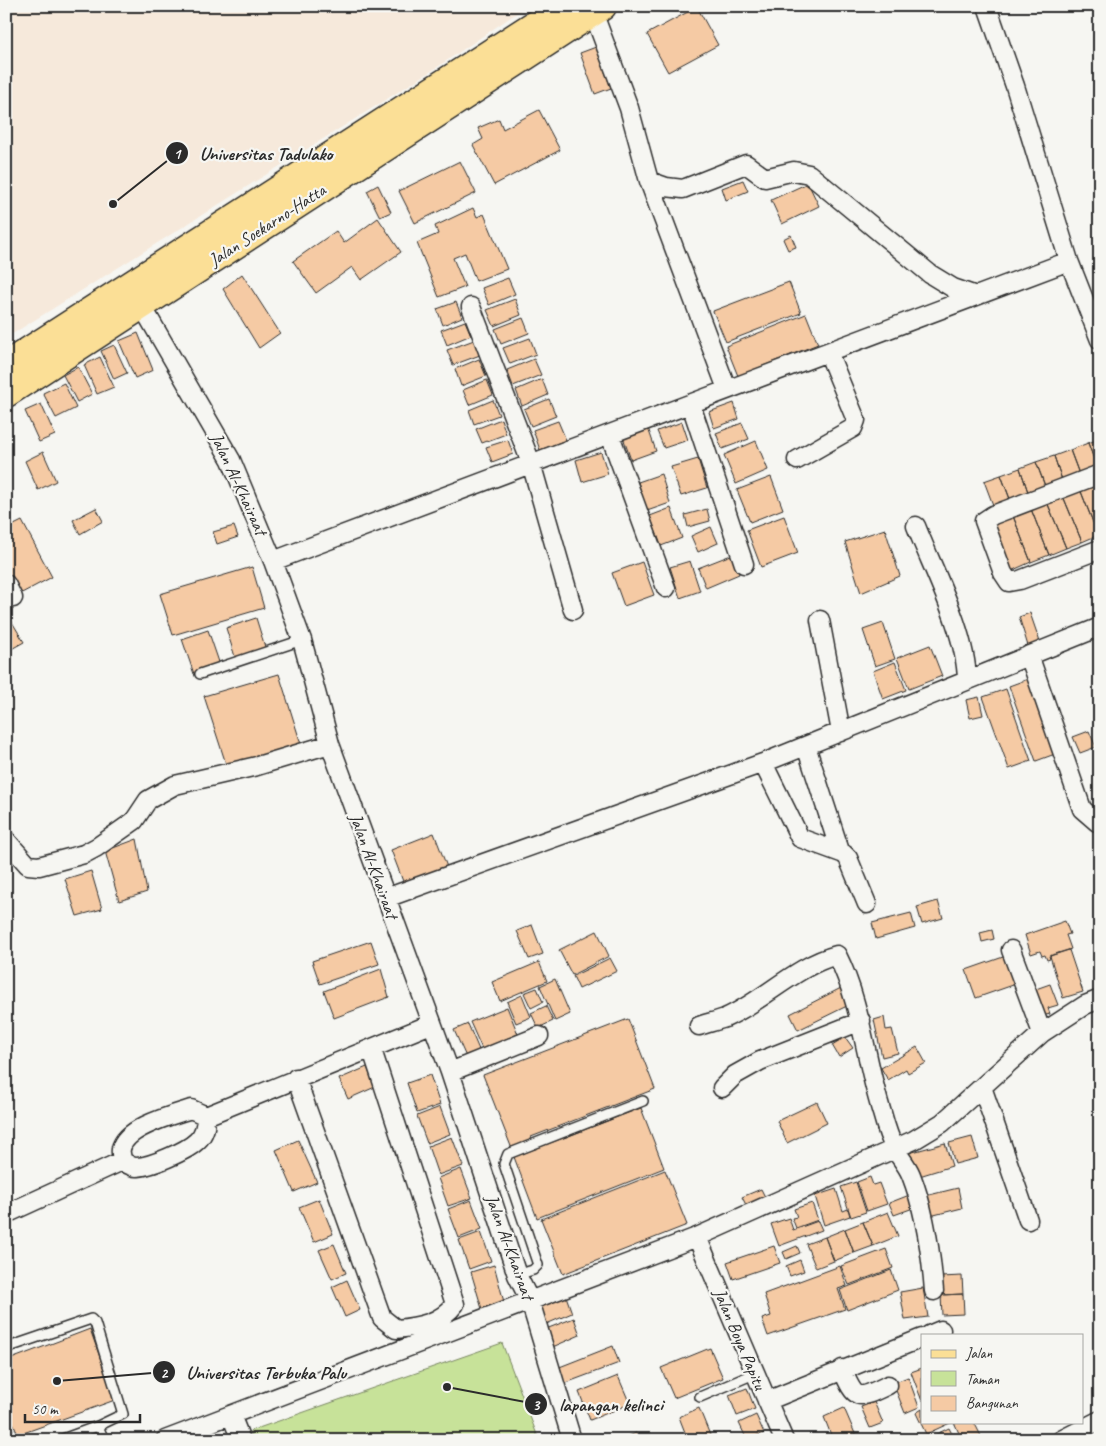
<svg xmlns="http://www.w3.org/2000/svg" width="1106" height="1446" font-family="Caveat,sans-serif">
<style>
.built{fill:#f6e9db}
.green{fill:#c7e299;stroke:#798662}
.building{fill:#f5caa4;stroke:#2b2b2b}
.lines{fill:none;stroke-linecap:round;stroke-linejoin:round}
.lane-casing{stroke:#2b2b2b;stroke-width:12}
.street-casing{stroke:#2b2b2b;stroke-width:21}
.primary-casing{stroke:#2b2b2b;stroke-width:31}
.lane{stroke:#f6f6f2;stroke-width:9}
.street{stroke:#f6f6f2;stroke-width:18}
.primary{stroke:#fbdf96;stroke-width:28}
.labels{text-anchor:middle;dominant-baseline:central;stroke-width:4.5;stroke-linejoin:round;paint-order:stroke}
.street-label{font-size:18px;fill:#2b2b2b;stroke:#f6f6f2}
.leader{fill:none;stroke:#2b2b2b;stroke-width:2}
.callout-dot{fill:#2b2b2b;stroke:#f6f6f2;stroke-width:2}
.mark-label{font-size:15px;text-anchor:middle;font-weight:bold;fill:#fff}
.callout-label{font-size:19px;text-anchor:middle;font-weight:bold;fill:#2b2b2b;stroke:#f6f6f2;stroke-width:4.5;stroke-linejoin:round;paint-order:stroke}
</style>
<rect width="100%" height="100%" fill="#f6f6f2"/>
<filter id="ink" filterUnits="userSpaceOnUse"><feTurbulence type="fractalNoise" baseFrequency=".02" numOctaves="2"/><feDisplacementMap in="SourceGraphic" scale="10" xChannelSelector="R" yChannelSelector="G"/><feConvolveMatrix kernelMatrix="1 2 1 2 8 2 1 2 1" color-interpolation-filters="sRGB"/></filter>
<g filter="url(#ink)">
<!-- built -->
<path class="built" d="M6,6H527L433,70L6,338Z"/>
<!-- green -->
<path class="green" d="M502,1343L539,1440H253L250,1431Z"/>
<!-- building -->
<path class="building" d="M697,7L718,45L668,72L647,34Z
M596,47L611,88L595,94L580,53Z
M539,110L560,150L494,185L473,145L483,139L478,128L499,119L503,129Z
M460,161L476,193L415,223L399,191Z
M743,180L748,191L726,200L722,188Z
M808,183L819,206L782,224L771,200Z
M378,185L391,212L380,217L367,191Z
M473,208L477,217L484,214L507,269L476,281L465,253L453,258L465,287L439,297L417,243L438,234L435,226Z
M378,218L401,252L361,280L352,267L316,293L293,261L336,231L344,243Z
M791,235L796,247L788,250L783,239Z
M242,274L280,333L259,348L223,289Z
M508,278L515,294L489,305L482,288Z
M789,282L801,313L726,342L713,311Z
M515,299L521,315L494,326L487,310Z
M456,302L462,317L443,325L437,309Z
M806,314L818,344L738,376L726,346Z
M523,318L529,333L501,344L495,329Z
M465,321L471,335L447,345L441,330Z
M138,333L153,370L135,378L119,341Z
M530,338L536,354L510,364L503,348Z
M474,340L480,355L453,365L447,350Z
M114,345L127,373L114,379L101,351Z
M100,357L114,387L97,394L84,365Z
M479,359L486,376L461,386L455,369Z
M534,359L541,375L513,386L507,370Z
M78,367L92,394L77,402L63,375Z
M542,379L548,395L522,406L516,390Z
M487,380L493,395L469,405L463,390Z
M64,383L76,408L56,418L43,393Z
M549,399L556,416L531,426L524,409Z
M493,400L499,415L474,424L469,410Z
M734,403L739,419L714,428L709,412Z
M41,404L55,435L39,442L25,411Z
M501,419L506,434L482,443L476,429Z
M558,421L566,440L540,450L533,430Z
M682,422L688,440L664,448L657,431Z
M742,423L749,439L722,449L716,433Z
M648,428L656,451L631,460L623,437Z
M1100,439V466L1097,467L1088,443Z
M508,440L513,454L492,462L486,447Z
M756,441L768,470L736,484L724,455Z
M1088,443L1097,467L1079,474L1070,450Z
M1070,450L1079,474L1062,480L1054,456Z
M43,452L56,481L38,490L25,461Z
M601,452L608,474L582,482L576,460Z
M1054,456L1062,480L1045,486L1036,462Z
M698,459L707,488L681,496L671,467Z
M1036,462L1045,486L1028,492L1020,468Z
M1020,468L1028,492L1010,499L1001,475Z
M661,474L670,503L647,511L638,482Z
M1001,475L1010,499L993,505L984,481Z
M771,477L783,509L750,522L737,490Z
M1096,483L1100,491L1098,535L1080,489Z
M1080,489L1098,535L1082,542L1063,496Z
M1063,496L1082,542L1066,548L1047,502Z
M1047,502L1066,548L1049,555L1031,509Z
M96,508L103,521L80,534L73,520Z
M671,508L682,538L661,546L650,516Z
M707,509L710,521L688,527L685,515Z
M1031,509L1049,555L1031,562L1013,516Z
M784,516L798,553L761,567L747,530Z
M1013,516L1031,562L1011,571L992,525Z
M22,521L52,577L18,595L6,573V529Z
M234,526L238,537L217,544L213,532Z
M711,527L718,543L698,552L691,536Z
M885,529L900,576L861,593L845,542Z
M731,555L739,574L706,588L698,568Z
M690,561L700,591L680,598L670,567Z
M642,562L654,595L624,606L612,573Z
M252,567L264,608L173,635L160,594Z
M6,612L24,642L6,652Z
M1030,613L1040,642L1028,646L1019,617Z
M256,618L266,650L236,660L226,628Z
M883,623L895,659L875,666L863,630Z
M208,630L220,665L194,674L182,639Z
M930,645L942,676L909,689L897,658Z
M895,662L906,690L883,699L873,671Z
M279,674L301,744L227,767L204,696Z
M1028,679L1055,754L1036,761L1009,686Z
M1006,689L1031,761L1009,769L983,697Z
M979,697L983,715L970,718L966,700Z
M1089,731L1096,747L1080,753L1073,737Z
M434,833L447,867L404,884L391,850Z
M137,839L147,892L119,901L105,851Z
M91,871L102,909L77,916L65,879Z
M938,901L943,918L922,924L917,907Z
M911,913L915,928L876,939L872,923Z
M1065,921L1070,934L1066,935L1071,949L1049,956L1050,959L1047,960L1045,955L1042,956L1040,951L1031,954L1025,935Z
M532,925L543,954L529,959L517,931Z
M992,930L994,939L982,942L980,933Z
M597,931L609,956L572,975L559,950Z
M371,941L379,964L320,984L312,961Z
M1069,950L1083,992L1063,998L1050,956Z
M1006,956L1016,984L976,998L966,970Z
M610,958L617,971L579,989L573,976Z
M539,962L547,981L500,1001L492,982Z
M381,969L389,997L334,1018L324,991Z
M555,979L570,1014L555,1021L540,986Z
M1050,984L1058,1005L1048,1008L1050,1014L1042,1016L1033,990Z
M537,988L543,1002L531,1008L524,993Z
M841,988L849,1005L798,1030L790,1014Z
M522,995L531,1017L516,1023L507,1002Z
M546,1006L553,1021L538,1028L531,1013Z
M507,1007L518,1034L482,1049L470,1022Z
M884,1017L886,1030L892,1029L898,1053L882,1057L874,1020Z
M628,1019L655,1089L531,1137L532,1141L512,1149L483,1075Z
M468,1024L480,1052L466,1057L454,1030Z
M845,1037L853,1048L839,1057L832,1045Z
M917,1047L926,1063L908,1073L906,1069L888,1080L881,1068Z
M367,1067L375,1087L348,1099L339,1079Z
M430,1075L440,1105L417,1113L407,1083Z
M817,1102L827,1123L787,1143L777,1121Z
M440,1107L450,1134L427,1143L417,1116Z
M641,1108L664,1168L537,1218L514,1157Z
M452,1137L463,1166L438,1175L428,1146Z
M972,1137L978,1158L955,1164L949,1143Z
M298,1140L317,1182L294,1192L276,1150Z
M945,1143L952,1166L916,1177L909,1153Z
M461,1169L472,1198L448,1206L438,1178Z
M665,1170L687,1225L563,1274L541,1219Z
M870,1177L873,1185L879,1183L887,1204L867,1211L857,1182Z
M856,1182L866,1212L851,1217L841,1187Z
M958,1188L962,1208L930,1216L925,1196Z
M761,1189L766,1199L747,1207L742,1197Z
M836,1189L843,1211L848,1209L850,1216L824,1225L815,1196Z
M912,1194L916,1207L894,1215L889,1203Z
M319,1199L333,1234L314,1242L299,1207Z
M471,1200L482,1229L459,1238L448,1209Z
M812,1203L818,1220L796,1228L792,1218L797,1217L794,1209Z
M888,1212L898,1236L873,1246L863,1222Z
M789,1218L793,1230L818,1221L822,1230L779,1246L771,1224Z
M863,1222L873,1246L854,1253L845,1229Z
M845,1229L854,1253L834,1261L825,1237Z
M481,1232L491,1261L469,1269L459,1240Z
M825,1237L834,1261L816,1268L806,1244Z
M334,1244L346,1273L332,1279L319,1250Z
M774,1246L780,1263L733,1279L727,1262Z
M797,1246L800,1253L786,1259L783,1252Z
M886,1249L893,1268L849,1285L841,1266Z
M800,1260L804,1271L790,1276L786,1266Z
M494,1265L504,1302L482,1309L471,1272Z
M840,1266L847,1286L838,1289L845,1309L768,1336L762,1319L771,1316L764,1294Z
M891,1270L898,1290L847,1310L840,1290Z
M962,1276L963,1294L941,1295V1277Z
M347,1280L360,1310L345,1317L332,1287Z
M923,1288L928,1317L905,1320L900,1292Z
M963,1294L964,1314L942,1315L941,1295Z
M566,1296L572,1313L544,1325L537,1308Z
M574,1318L580,1335L548,1349L541,1331Z
M90,1329L115,1400L18,1435L6,1407V1361Z
M613,1346L619,1363L563,1384L557,1368Z
M710,1348L723,1378L674,1398L661,1368Z
M922,1368V1401L911,1372Z
M618,1376L630,1404L590,1420L579,1392Z
M908,1377L919,1407L905,1413L893,1383Z
M747,1388L755,1409L737,1416L729,1395Z
M874,1402L883,1423L870,1428L861,1407Z
M699,1408L712,1440H688L679,1417Z
M844,1408L856,1436L846,1440H833L824,1417Z
M922,1409V1422L950,1423L926,1434L916,1413Z
M756,1415L764,1433L747,1440L739,1423Z
M954,1422H974L983,1440H962Z
M949,1428L955,1440H926V1439Z
M636,1433L639,1440H619Z"/>
<g class="lines">
<!-- lane casing -->
<g class="lane-casing">
<path id="lane" d="M200,674L302,640
M517,1275L533,1270L538,1265L504,1164L508,1154L643,1101
M6,1348L91,1319L95,1323L123,1414L98,1426L104,1440
M700,1397L754,1374
M6,1428L11,1440
M60,1440L98,1426"/>
</g>
<!-- street casing -->
<g class="street-casing">
<path id="street" d="M987,6L1015,86L1069,261L1100,340
M593,12L629,108L649,181L727,389
M649,181L666,187L683,189L746,164L765,178L794,171L809,174L930,274L953,288L976,296
M142,306L231,460L273,561L302,640L330,744L450,1072L517,1275L530,1301L572,1440
M471,307L531,463L573,610
M691,405L744,564
M610,435L666,588
M797,460L853,428L856,420L828,352
M1100,474L993,515L984,521L1003,573L1009,582L1020,580L1100,549
M916,526C934,572 966,632 967,680
M273,561L1069,261
M6,584L13,598
M820,620L841,732
M1029,655L1082,809L1097,822H1100
M806,746L840,851
M763,763L800,838L844,854L848,858L867,904
M6,840L28,865L39,866L84,854L97,847L134,821L148,800L175,785L257,766L330,744
M386,898L763,763L1100,627
M1011,950L1042,1033
M699,1026C708,1023 717,1021 725,1018C764,1001 795,966 837,955C862,1005 865,1060 882,1113C885,1124 889,1138 895,1149C900,1158 907,1165 911,1175C925,1211 931,1252 934,1291
M450,1072L539,1036
M296,1078L382,1318L396,1329C419,1327 441,1323 455,1304L372,1050
M982,1087L1028,1220
M722,1088L735,1075L760,1061L861,1021
M122,1161C122,1157 120,1152 121,1149C125,1127 173,1115 191,1109L206,1116
M6,1214L122,1161C126,1163 131,1167 136,1167C150,1167 187,1151 197,1141C205,1134 206,1125 206,1116L431,1024
M697,1237L784,1440
M929,1335L941,1330
M842,1369C856,1401 857,1400 888,1385
M767,1401L922,1338
M231,1415L241,1440
M165,1440L697,1237L914,1140L942,1123L1042,1033L1085,1005L1100,999
M1061,1440L1100,1420"/>
</g>
<!-- primary casing -->
<g class="primary-casing">
<path id="primary" d="M6,366L564,6
M6,393L602,6"/>
</g>
<!-- lane -->
<use href="#lane" class="lane"/>
<!-- street -->
<use href="#street" class="street"/>
<!-- primary -->
<use href="#primary" class="primary"/>
</g>
</g>
<g class="labels">
<!-- street labels -->
<g class="street-label">
<text transform="translate(267 225) rotate(-33)">Jalan Soekarno-Hatta</text>
<text transform="translate(239 484) rotate(65)">Jalan Al-Khairaat</text>
<text transform="translate(374 866) rotate(70)">Jalan Al-Khairaat</text>
<text transform="translate(510 1247) rotate(70)">Jalan Al-Khairaat</text>
<text transform="translate(740 1339) rotate(67)">Jalan Boya Papitu</text>
</g>
</g>
<!-- callouts -->
<path class="leader" d="M113 204L177 153M57 1381L164 1372M447 1387L536 1404"/>
<g class="callout-dot">
<circle cx="113" cy="204" r="5"/>
<circle cx="57" cy="1381" r="5"/>
<circle cx="447" cy="1387" r="5"/>
<circle cx="177" cy="153" r="12"/>
<circle cx="164" cy="1372" r="12"/>
<circle cx="536" cy="1404" r="12"/>
</g>
<g class="mark-label">
<text x="177" y="159">1</text>
<text x="164" y="1378">2</text>
<text x="536" y="1410">3</text>
</g>
<g class="callout-label">
<text x="266" y="160">Universitas Tadulako</text>
<text x="266" y="1379">Universitas Terbuka Palu</text>
<text x="611" y="1411">lapangan kelinci</text>
</g>
<!-- margin -->
<rect width="1106" height="1446" fill="none" stroke="#f6f6f2" stroke-width="25"/>
<rect x="12" y="12" width="1081" height="1421" fill="none" stroke="#2b2b2b" stroke-width="2" filter="url(#ink)"/>
<!-- legend -->
<rect x="921" y="1334" width="162" height="90" fill="#f6f6f2" stroke="#a5a5a2"/>
<rect x="931" y="1350" width="25" height="8" fill="#fbdf96" stroke="#a5a5a2"/>
<text x="966" y="1358" font-size="15" fill="#2b2b2b">Jalan</text>
<rect x="931" y="1371" width="25" height="15" fill="#c7e299" stroke="#a5a5a2"/>
<text x="966" y="1384" font-size="15" fill="#2b2b2b">Taman</text>
<rect x="931" y="1396" width="25" height="15" fill="#f5caa4" stroke="#a5a5a2"/>
<text x="966" y="1408" font-size="15" fill="#2b2b2b">Bangunan</text>
<!-- scale -->
<path d="M25 1414v8h115v-8" fill="none" stroke="#2b2b2b" stroke-width="2.5"/>
<text x="32" y="1414" font-size="15" fill="#2b2b2b" stroke="#f6f6f2" stroke-width="4" paint-order="stroke">50 m</text>
</svg>
